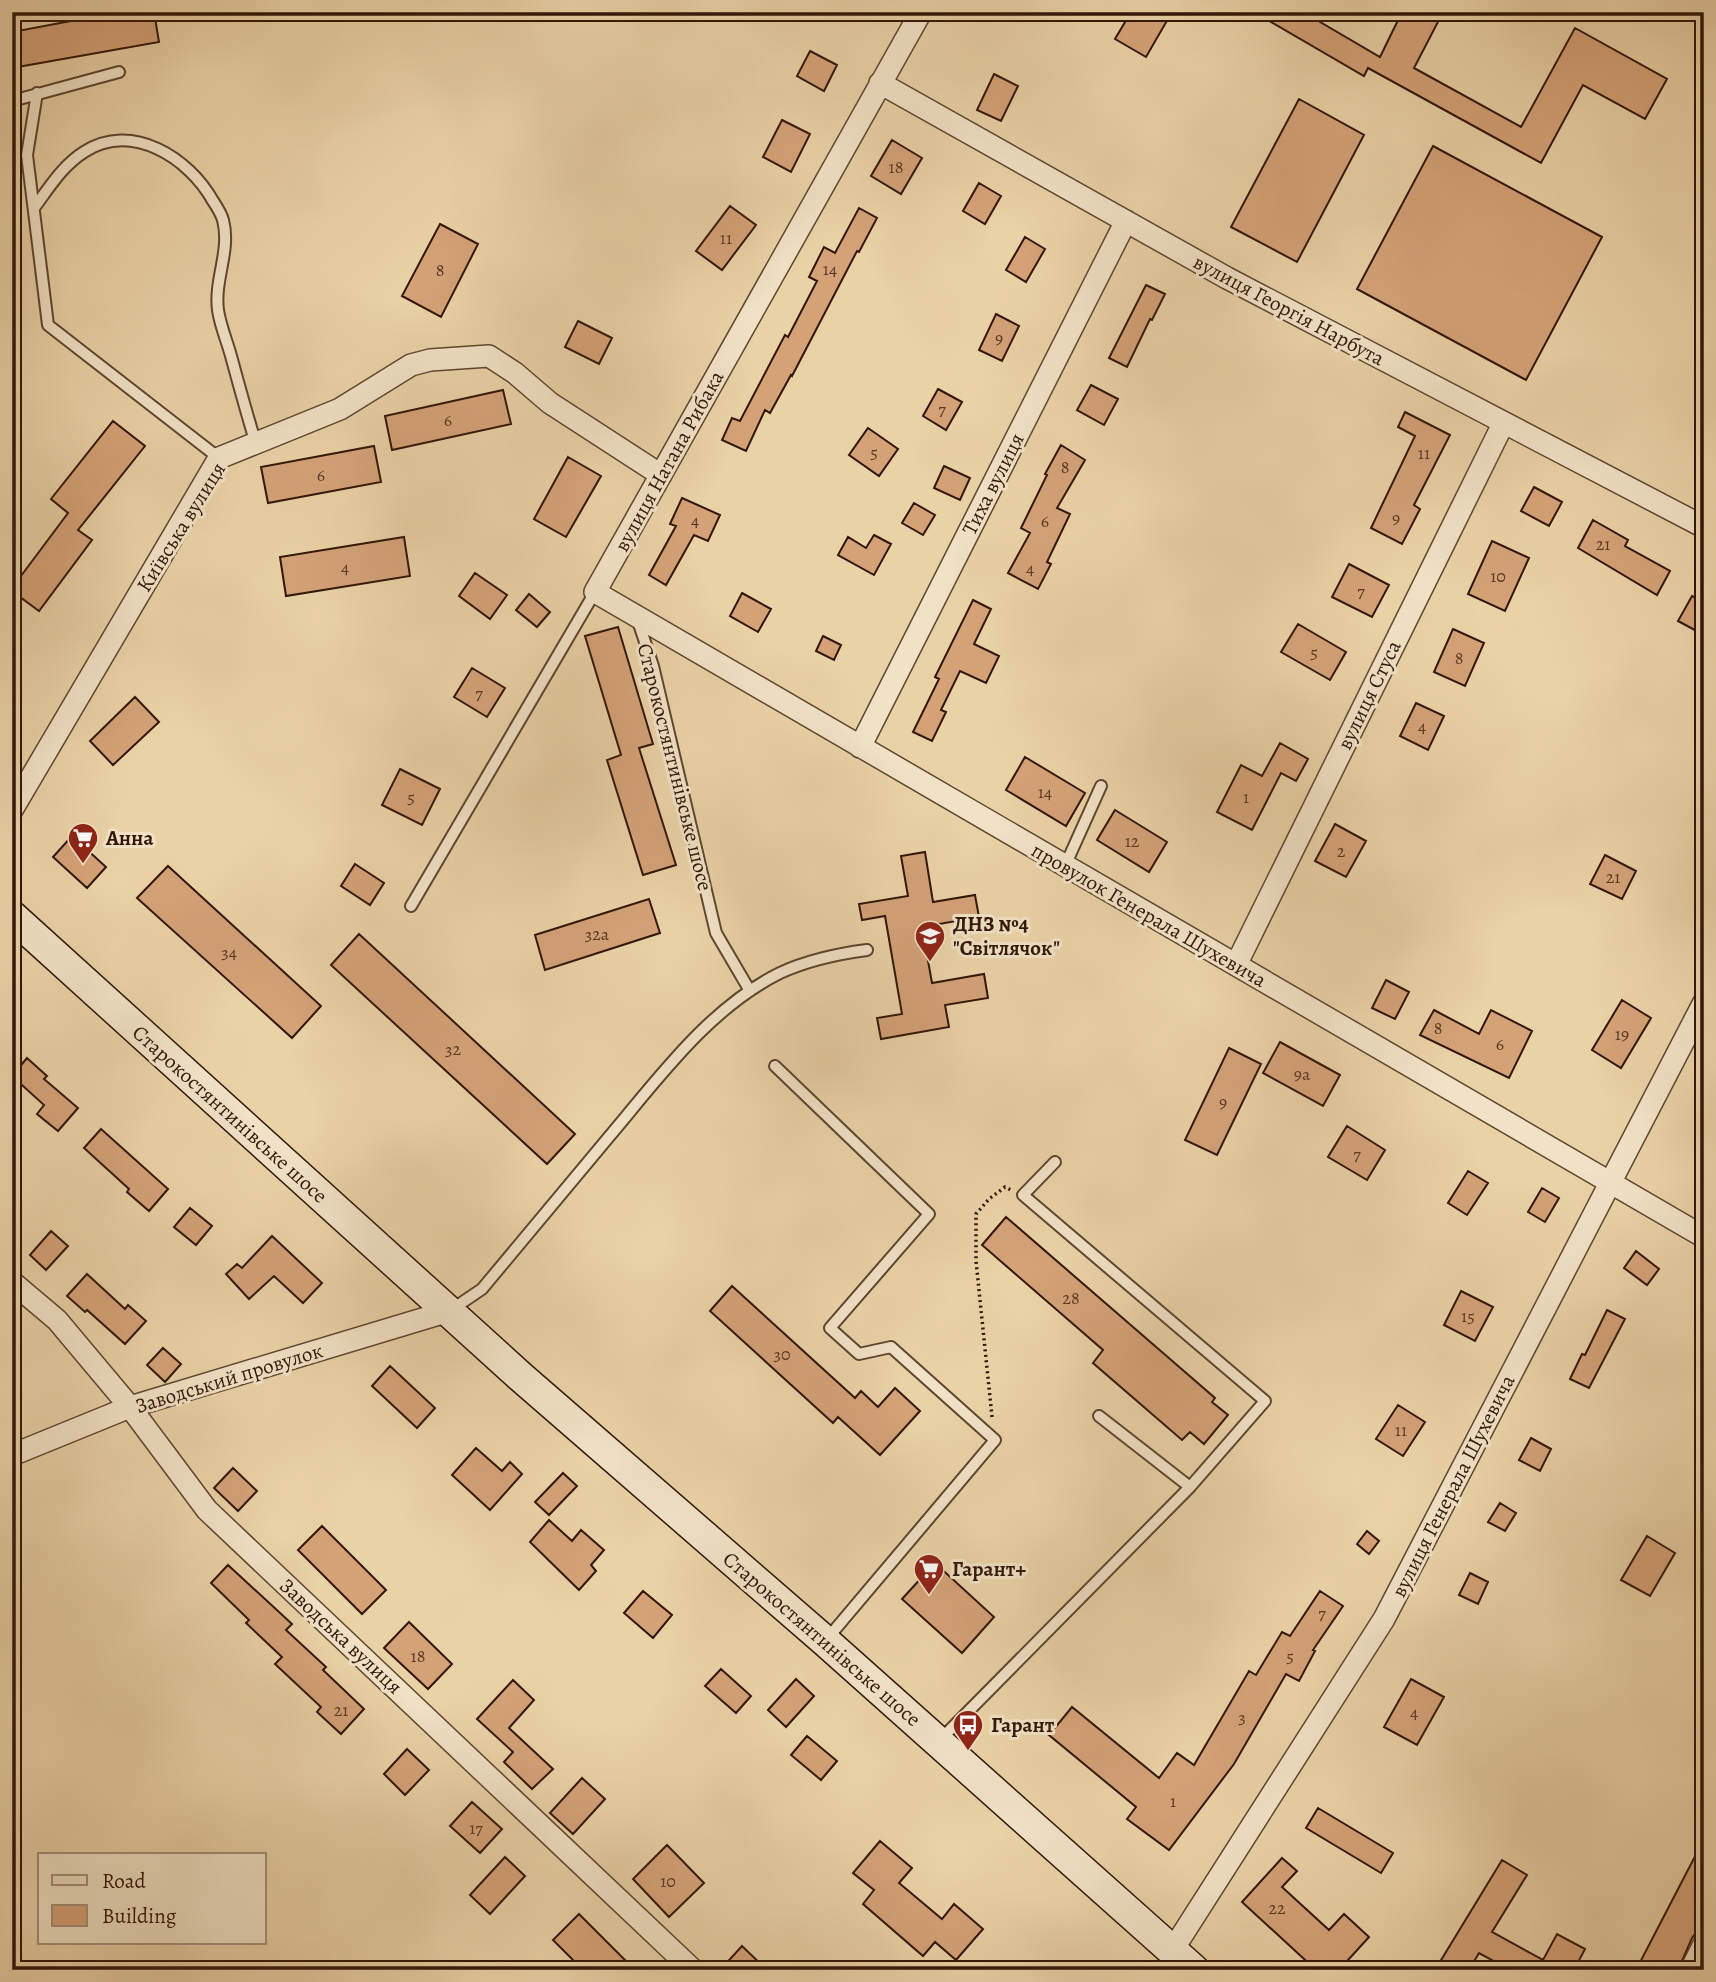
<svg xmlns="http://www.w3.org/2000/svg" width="1716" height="1982" font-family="Alegreya,serif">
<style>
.building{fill:#d5a278;stroke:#311608;stroke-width:2}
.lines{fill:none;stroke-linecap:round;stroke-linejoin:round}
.service-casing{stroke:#5f4530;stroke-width:14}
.minor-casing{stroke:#5f4530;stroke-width:24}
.secondary-casing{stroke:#311608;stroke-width:33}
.path{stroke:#311608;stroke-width:3.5;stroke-dasharray:2 3.5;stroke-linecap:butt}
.service{stroke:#f1e2c6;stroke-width:10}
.minor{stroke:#f1e2c6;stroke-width:21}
.secondary{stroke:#f1e2c6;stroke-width:30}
.labels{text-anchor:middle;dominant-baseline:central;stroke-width:6;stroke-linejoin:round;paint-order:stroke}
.number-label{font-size:18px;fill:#5a3924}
.street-label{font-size:21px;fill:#311608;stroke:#f1e2c6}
.poi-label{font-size:21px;font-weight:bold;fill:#311608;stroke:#f1e2c6;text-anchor:start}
</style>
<rect width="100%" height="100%" fill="#ead2a7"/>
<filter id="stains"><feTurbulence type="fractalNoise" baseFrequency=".00286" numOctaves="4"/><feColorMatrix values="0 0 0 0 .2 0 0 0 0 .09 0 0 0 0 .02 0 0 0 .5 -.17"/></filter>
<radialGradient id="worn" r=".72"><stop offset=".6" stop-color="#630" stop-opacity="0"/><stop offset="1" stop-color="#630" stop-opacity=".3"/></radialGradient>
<!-- building -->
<path class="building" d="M119,12H154L159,42L12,68V32Z
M1131,12H1172L1146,57L1115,39Z
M1254,12H1303L1380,57L1402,12H1429L1440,18L1414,68L1521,127L1575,28L1667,79L1645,119L1583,85L1541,163L1368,68L1364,76Z
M810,51L837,65L824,91L797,76Z
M994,74L1018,86L1001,121L977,110Z
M1299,99L1364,135L1297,262L1231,227Z
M782,120L810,134L791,172L763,157Z
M892,140L922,158L901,194L871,176Z
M1433,146L1602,237L1526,380L1357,289Z
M979,183L1001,196L985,224L963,211Z
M730,206L756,225L722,270L696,251Z
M859,208L877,218L859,252L857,251L792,376L791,375L770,413L765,410L746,451L722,440L732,418L740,421L785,335L788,337L817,281L809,277L824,247L835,253Z
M440,224L478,244L441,317L402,296Z
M1025,237L1045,249L1026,282L1006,270Z
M1146,285L1165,294L1152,320L1150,319L1127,367L1109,358Z
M996,314L1019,326L1002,361L979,350Z
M578,321L612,338L599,364L565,347Z
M1091,385L1118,399L1104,425L1077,410Z
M938,389L962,402L946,430L923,416Z
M503,390L511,424L392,450L385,416Z
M1405,412L1450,435L1414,505L1420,509L1402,544L1371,528L1415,436L1398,427Z
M113,421L145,446L78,530L92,540L39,611L12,591V588L68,513L51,499Z
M868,428L898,449L879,476L849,455Z
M1061,445L1085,460L1057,508L1070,514L1047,562L1051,564L1038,589L1008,573L1030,533L1021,528L1047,475L1045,474Z
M374,446L381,482L268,503L261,467Z
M568,457L601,476L566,537L534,519Z
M944,466L970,478L960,500L934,488Z
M1534,487L1562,502L1549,526L1521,511Z
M682,498L720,515L708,541L694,535L666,585L649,575L676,526L670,524Z
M914,503L935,515L923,535L902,523Z
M1593,520L1628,540L1625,546L1670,571L1657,595L1578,548Z
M874,535L891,544L874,575L838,555L848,537L866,548Z
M404,537L410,576L286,596L280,557Z
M1492,541L1529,558L1505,611L1468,594Z
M1349,564L1389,585L1372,617L1332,597Z
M475,573L507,595L490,619L459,596Z
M742,593L771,609L758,632L730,616Z
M529,594L550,612L537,627L516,610Z
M1692,596L1704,602V635L1678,621Z
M973,600L991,609L974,644L999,656L986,683L960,671L941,710L946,712L932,741L913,732L939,679L935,677Z
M1298,624L1346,652L1330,680L1281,652Z
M618,627L653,744L639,748L676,865L643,875L607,760L621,755L585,636Z
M1453,629L1484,643L1465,686L1434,672Z
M823,636L841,645L834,660L816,651Z
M472,668L505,688L487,717L454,697Z
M135,697L159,722L113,765L90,741Z
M1416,703L1444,716L1428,750L1400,736Z
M1280,743L1308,759L1296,781L1281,773L1252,830L1217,812L1241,765L1262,776Z
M1025,757L1085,793L1066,826L1006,790Z
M400,769L440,789L422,825L382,805Z
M1115,810L1167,842L1149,872L1097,840Z
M1335,824L1366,841L1346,877L1315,861Z
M72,836L106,867L87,888L53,857Z
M925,852L933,902L975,895L979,917L922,927L932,983L984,974L988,998L945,1005L949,1027L881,1039L877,1018L902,1014L885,916L862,920L859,904L908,896L901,856Z
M1605,855L1636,871L1622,899L1590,884Z
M355,864L384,883L370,905L341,886Z
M168,866L321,1006L292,1038L137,898Z
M649,899L660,933L545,970L535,935Z
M359,934L575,1134L547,1164L331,965Z
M1386,980L1409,992L1395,1019L1372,1008Z
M1622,1000L1651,1018L1621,1068L1592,1050Z
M1434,1010L1479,1034L1491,1010L1532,1031L1509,1078L1420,1035Z
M1280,1042L1340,1075L1323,1106L1263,1073Z
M1229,1048L1261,1064L1217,1155L1185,1140Z
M27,1058L47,1076L44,1079L78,1108L58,1131L37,1114L44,1105L12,1076Z
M1347,1126L1385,1150L1367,1180L1328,1157Z
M101,1129L168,1189L149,1211L127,1192L129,1189L84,1148Z
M1468,1171L1488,1183L1467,1215L1448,1203Z
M1542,1188L1559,1198L1545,1222L1528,1212Z
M190,1208L212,1226L196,1245L174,1227Z
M1006,1217L1215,1398L1212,1402L1228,1415L1204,1444L1190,1432L1182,1440L1093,1363L1103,1350L982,1245Z
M51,1231L68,1246L46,1270L30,1255Z
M272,1236L322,1283L303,1303L274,1276L249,1299L226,1274L237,1264L242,1268Z
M1636,1251L1659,1269L1647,1285L1624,1268Z
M87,1274L125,1309L128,1305L146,1321L125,1344L87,1310L85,1312L67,1296Z
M732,1286L855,1398L861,1391L878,1407L895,1388L920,1411L880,1455L838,1417L833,1423L710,1311Z
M1461,1291L1493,1307L1475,1341L1444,1325Z
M1607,1310L1625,1319L1589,1388L1570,1379L1582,1354L1585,1355Z
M163,1348L181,1364L165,1382L147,1365Z
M390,1366L435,1408L417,1428L372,1386Z
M1398,1405L1425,1422L1403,1456L1376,1439Z
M1531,1438L1551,1449L1540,1471L1519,1460Z
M476,1448L502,1471L510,1462L522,1474L490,1510L452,1475Z
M233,1468L257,1491L238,1511L214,1488Z
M563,1473L577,1486L549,1515L535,1502Z
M1500,1503L1516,1513L1505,1531L1488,1522Z
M549,1520L572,1541L581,1530L604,1550L591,1565L596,1571L579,1590L530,1542Z
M322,1526L386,1590L362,1614L298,1550Z
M1367,1531L1379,1541L1369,1554L1357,1544Z
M1647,1536L1675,1553L1650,1596L1621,1580Z
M935,1563L994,1617L962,1653L902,1599Z
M228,1565L292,1624L286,1630L326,1667L323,1670L364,1709L341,1734L317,1712L321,1707L275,1664L282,1657L246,1623L249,1620L211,1583Z
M1470,1573L1488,1582L1478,1604L1459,1595Z
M643,1591L672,1615L653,1638L624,1613Z
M1320,1591L1343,1606L1313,1650L1315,1651L1299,1681L1286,1674L1234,1764L1169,1850L1127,1819L1136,1807L1049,1735L1072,1707L1159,1778L1177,1753L1194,1765L1249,1671L1256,1675L1282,1632L1290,1636Z
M409,1622L452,1664L428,1689L384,1648Z
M721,1669L751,1696L736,1713L705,1686Z
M796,1679L814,1696L786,1727L768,1710Z
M1411,1679L1444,1697L1417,1745L1384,1727Z
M513,1680L534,1700L509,1728L553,1769L532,1789L504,1762L513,1752L477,1719Z
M807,1736L837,1761L821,1780L791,1755Z
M407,1749L429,1770L405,1795L384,1774Z
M582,1778L605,1799L573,1834L550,1813Z
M472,1802L502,1829L480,1853L450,1826Z
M1318,1808L1393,1853L1381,1873L1306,1828Z
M1704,1839V1922L1692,1938L1678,1970H1636Z
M880,1841L912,1868L899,1883L942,1919L954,1904L983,1929L956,1960L935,1942L923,1956L863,1904L874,1890L853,1873Z
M667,1845L704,1883L669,1917L633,1879Z
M505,1857L525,1876L490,1914L470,1895Z
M1282,1858L1297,1871L1282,1887L1329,1930L1344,1914L1369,1937L1339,1970H1316L1242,1902Z
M1502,1860L1527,1875L1492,1932L1543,1960L1557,1934L1585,1949L1574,1970H1510L1479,1953L1469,1970H1435Z
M579,1914L635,1970H583L553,1940Z
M742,1946L767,1970H720Z"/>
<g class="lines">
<!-- service casing -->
<g class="service-casing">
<path id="service" d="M37,93L27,155L48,325L219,458
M12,101L119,72
M34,208C49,188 62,166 84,152C132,121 189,158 213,201C217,207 221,213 223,220C231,251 214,279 218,310C220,325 227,341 231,356C239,385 247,415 256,444
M637,618L653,666L716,933L750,991
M1065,866L1101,786
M411,906L595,592
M775,1066L929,1214L830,1328L859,1354L891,1347L995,1440L827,1639
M451,1310L482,1289C524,1239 566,1189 608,1138C658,1079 709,1008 780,973C808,960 836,954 867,950
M1099,1416L1190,1487
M940,1740L1190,1487L1265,1401L1023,1195L1055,1162"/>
</g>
<!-- minor casing -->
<g class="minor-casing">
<path id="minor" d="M921,12L595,592L1704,1237
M880,83L1227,278L1704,527
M860,747L1126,221
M12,810L219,458L340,409L411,365L430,360L489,356L515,373L550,403L661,475
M1236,965L1503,424
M12,1282L57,1320L130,1407L207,1510L693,1970
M12,1455L130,1407L449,1311
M1172,1951L1384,1619L1704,1002
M1691,1970L1704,1944"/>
</g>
<!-- secondary casing -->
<g class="secondary-casing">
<path id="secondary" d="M12,916L521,1377L825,1641L1194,1970"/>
</g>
<!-- path -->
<path class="path" d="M992,1417L976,1261V1214L989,1199L1005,1187L1011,1190"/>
<!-- service -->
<use href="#service" class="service"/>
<!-- minor -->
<use href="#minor" class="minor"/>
<!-- secondary -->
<use href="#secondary" class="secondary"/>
</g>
<!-- icons -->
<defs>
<g id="supermarket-pin" transform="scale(1.575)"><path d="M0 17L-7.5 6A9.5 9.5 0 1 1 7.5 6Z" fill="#8f2418" stroke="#f1e2c6"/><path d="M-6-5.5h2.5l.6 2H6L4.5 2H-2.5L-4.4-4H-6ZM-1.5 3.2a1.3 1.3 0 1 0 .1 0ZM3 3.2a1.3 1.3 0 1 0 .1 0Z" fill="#fff"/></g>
<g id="school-pin" transform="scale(1.575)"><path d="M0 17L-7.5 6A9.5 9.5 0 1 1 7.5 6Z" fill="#8f2418" stroke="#f1e2c6"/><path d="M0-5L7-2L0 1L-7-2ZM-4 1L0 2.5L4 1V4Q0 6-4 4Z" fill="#fff"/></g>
<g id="bus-pin" transform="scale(1.575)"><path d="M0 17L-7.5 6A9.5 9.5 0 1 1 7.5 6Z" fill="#8f2418" stroke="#f1e2c6"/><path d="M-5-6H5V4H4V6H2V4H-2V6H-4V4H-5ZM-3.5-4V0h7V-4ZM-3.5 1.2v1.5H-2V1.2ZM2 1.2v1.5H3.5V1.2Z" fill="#fff"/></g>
</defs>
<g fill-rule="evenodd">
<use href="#supermarket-pin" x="83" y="838"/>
<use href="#school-pin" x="930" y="936"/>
<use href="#supermarket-pin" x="929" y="1569"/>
<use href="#bus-pin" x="968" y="1725"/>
</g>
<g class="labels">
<!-- number labels -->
<g class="number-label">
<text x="896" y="167">18</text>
<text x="726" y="238">11</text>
<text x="830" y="269">14</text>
<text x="440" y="270">8</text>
<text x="999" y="338">9</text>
<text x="942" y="409">7</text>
<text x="448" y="420">6</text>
<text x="874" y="452">5</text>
<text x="1424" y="453">11</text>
<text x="1065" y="467">8</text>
<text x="321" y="475">6</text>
<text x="1396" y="518">9</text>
<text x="695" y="520">4</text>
<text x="1045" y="521">6</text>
<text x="1603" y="544">21</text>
<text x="345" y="567">4</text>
<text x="1030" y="568">4</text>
<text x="1498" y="576">10</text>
<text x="1361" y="591">7</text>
<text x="1314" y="652">5</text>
<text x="1459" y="658">8</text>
<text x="479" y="693">7</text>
<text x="1422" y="726">4</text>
<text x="1045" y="792">14</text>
<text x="411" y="797">5</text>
<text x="1246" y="797">1</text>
<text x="1132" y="841">12</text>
<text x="1341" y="851">2</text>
<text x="1613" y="877">21</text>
<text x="597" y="934">32а</text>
<text x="229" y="952">34</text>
<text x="1438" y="1028">8</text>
<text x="1622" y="1034">19</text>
<text x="1500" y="1044">6</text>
<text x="453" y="1049">32</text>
<text x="1302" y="1074">9а</text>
<text x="1223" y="1102">9</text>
<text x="1357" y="1154">7</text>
<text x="1071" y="1298">28</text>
<text x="1468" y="1316">15</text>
<text x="782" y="1354">30</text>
<text x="1401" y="1430">11</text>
<text x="1322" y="1613">7</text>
<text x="418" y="1656">18</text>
<text x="1290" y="1656">5</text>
<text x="341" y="1710">21</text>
<text x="1414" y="1712">4</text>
<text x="1242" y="1717">3</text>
<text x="1173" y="1801">1</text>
<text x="476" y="1828">17</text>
<text x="668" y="1881">10</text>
<text x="1277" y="1908">22</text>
</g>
<!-- street labels -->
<g class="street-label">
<text transform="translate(1289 310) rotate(28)">вулиця Георгія Нарбута</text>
<text transform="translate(669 461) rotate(-61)">вулиця Натана Рибака</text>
<text transform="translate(993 484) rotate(-63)">Тиха вулиця</text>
<text transform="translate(181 527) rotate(-58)">Київська вулиця</text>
<text transform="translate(1369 695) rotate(-64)">вулиця Стуса</text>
<text transform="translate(675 767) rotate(76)">Старокостянтинівське шосе</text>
<text transform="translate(1149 915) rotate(30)">провулок Генерала Шухевича</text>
<text transform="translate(230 1114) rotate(42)">Старокостянтинівське шосе</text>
<text transform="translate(229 1378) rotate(-17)">Заводський провулок</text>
<text transform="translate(1453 1486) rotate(-63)">вулиця Генерала Шухевича</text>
<text transform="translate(341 1636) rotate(43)">Заводська вулиця</text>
<text transform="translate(822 1639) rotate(41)">Старокостянтинівське шосе</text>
</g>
<!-- poi labels -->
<g class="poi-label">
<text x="106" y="838">Анна</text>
<text x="953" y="924">ДНЗ №4<tspan x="953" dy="24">"Світлячок"</tspan></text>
<text x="952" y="1569">Гарант+</text>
<text x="991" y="1725">Гарант</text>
</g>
</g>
<!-- margin -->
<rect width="1716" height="1982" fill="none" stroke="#ead2a7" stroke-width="42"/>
<rect x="14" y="14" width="1688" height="1954" fill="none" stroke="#311608" stroke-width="3.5"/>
<rect x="21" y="21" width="1674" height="1940" fill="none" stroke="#311608" stroke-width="2"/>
<!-- legend -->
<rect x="38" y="1853" width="228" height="91" fill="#f1e2c6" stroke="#a4907a" stroke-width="2"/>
<rect x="52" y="1875" width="35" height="10" fill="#f1e2c6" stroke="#a4907a" stroke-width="2"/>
<text x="102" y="1888" font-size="21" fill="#311608">Road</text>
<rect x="52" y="1905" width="35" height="21" fill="#d5a278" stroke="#a4907a" stroke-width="2"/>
<text x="102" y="1923" font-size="21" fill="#311608">Building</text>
<rect width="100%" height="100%" filter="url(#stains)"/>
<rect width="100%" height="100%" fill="url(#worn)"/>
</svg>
